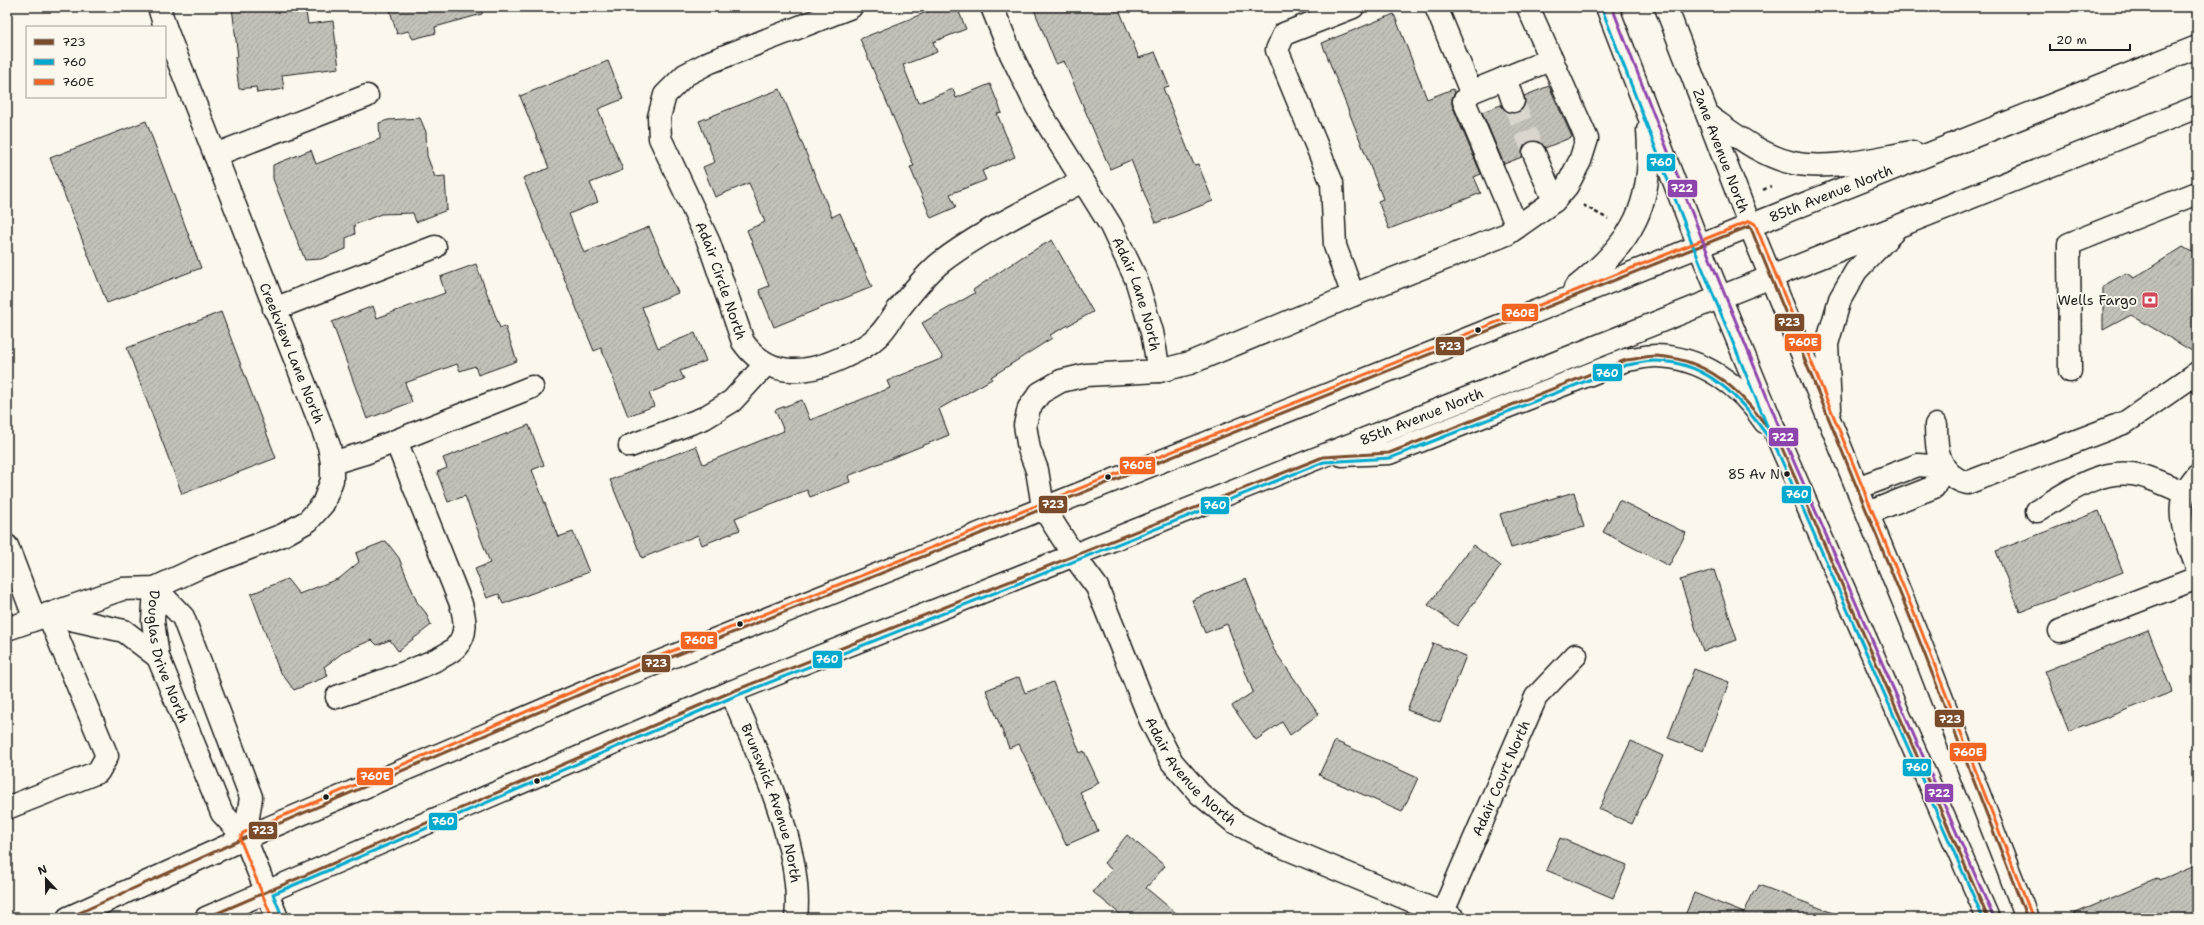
<svg xmlns="http://www.w3.org/2000/svg" width="2204" height="925" font-family="'Shantell Sans',sans-serif">
<style>
.building{fill:url(#building-hatch);stroke:#1c1c1c}
.lines{fill:none;stroke-linecap:round;stroke-linejoin:round}
.minor-tunnel{stroke:#dad6cd;stroke-width:22;stroke-dasharray:22 11;stroke-linecap:butt}
.minor-casing{stroke:#1c1c1c;stroke-width:25}
.major-casing{stroke:#1c1c1c;stroke-width:25}
.path{stroke:#1c1c1c;stroke-width:2.5;stroke-dasharray:4 3;stroke-linecap:butt}
.minor{stroke:#fbf7ec;stroke-width:22}
.major{stroke:#fbf7ec;stroke-width:22}
.bus-1-casing{stroke:#fbf7ec;stroke-width:6}
.bus-2-casing{stroke:#fbf7ec;stroke-width:6}
.bus-3-casing{stroke:#fbf7ec;stroke-width:6}
.bus-4-casing{stroke:#fbf7ec;stroke-width:6}
.bus-1{stroke:#7a4b2a;stroke-width:3}
.bus-2{stroke:#00a9ce;stroke-width:3}
.bus-3{stroke:#f26522;stroke-width:3}
.bus-4{stroke:#8e44ad;stroke-width:3}
.bus-dot{fill:#1c1c1c;stroke:#fbf7ec;stroke-width:1.5}
.labels{text-anchor:middle;dominant-baseline:central;stroke-width:4;stroke-linejoin:round;paint-order:stroke}
.bus-label{font-size:13px;fill:#1c1c1c;stroke:#fbf7ec;text-anchor:end}
.street-label{font-size:14px;fill:#1c1c1c;stroke:#fbf7ec}
.poi-label{font-size:14px;fill:#1c1c1c;stroke:#fbf7ec;text-anchor:end}
.line-badge{stroke:#fbf7ec;stroke-width:1.5}
.badge-label{font-size:11px;text-anchor:middle;font-weight:bold;fill:#fff}
</style>
<defs>
<pattern id="building-hatch" width="6" height="6" patternUnits="userSpaceOnUse"><rect width="6" height="6" fill="#c3c0b8"/><path d="M-1 1l2-2M0 6l6-6M5 7l2-2" fill="none" stroke="#a7a49e"/></pattern>
</defs>
<rect width="100%" height="100%" fill="#fbf7ec"/>
<filter id="ink" filterUnits="userSpaceOnUse"><feTurbulence type="fractalNoise" baseFrequency=".025" numOctaves="2"/><feDisplacementMap in="SourceGraphic" scale="8" xChannelSelector="R" yChannelSelector="G"/><feConvolveMatrix kernelMatrix="1 2 1 2 8 2 1 2 1" color-interpolation-filters="sRGB"/></filter>
<g filter="url(#ink)">
<!-- building -->
<path class="building" d="M232,7H305L308,24L333,21L339,68L282,75L284,89L257,93L256,87L239,89L235,57H238Z
M389,7H482V14L435,27L436,33L413,39L408,31L397,34Z
M939,7H957L966,29L933,42L937,52L903,65L918,103L953,89L956,98L990,84L1002,113L997,114L1015,157L982,171L986,180L950,194L956,207L931,218L910,167L914,166L860,39Z
M1033,7H1118L1139,58L1155,52L1169,86L1163,88L1194,165L1198,164L1213,201L1156,223L1131,160L1110,169L1064,61L1056,64Z
M1394,14L1427,99L1453,89L1455,92L1452,99V105L1481,174L1474,177L1481,193L1389,229L1378,201L1383,199L1322,43Z
M608,61L623,99L598,109L623,170L590,183L598,202L569,214L584,253L649,227L678,293L642,307L658,348L695,333L706,361L680,371L684,379L649,393L654,406L628,416L601,348L594,351L523,178L549,168L520,96Z
M1549,86L1572,137L1545,148L1536,141H1530L1524,146L1522,157L1504,164L1482,112L1501,105L1505,110L1510,113H1517L1525,104L1524,96Z
M780,89L832,217L840,213L872,287L774,327L759,290L769,286L747,230L765,222L749,183L715,197L703,167L715,162L699,121Z
M420,118L426,132L427,156L435,177L445,176L447,210L416,222L413,213L381,214L354,225L355,234L346,238V249L321,259L305,260L273,179V165L311,150L316,164L380,139L379,123L388,120Z
M146,121L201,268L107,303L50,158Z
M1052,240L1093,312L1050,335L1052,338L991,377L992,379L939,409L949,435L848,476L850,482L810,497L807,490L735,518L740,530L702,545L698,535L642,558L610,480L696,446L703,464L784,431L775,410L802,400L810,420L890,388L887,381L943,358L922,323L975,293L973,290L1022,257Z
M2183,247L2197,255V354L2131,315L2103,330V286L2126,273L2134,278Z
M476,264L500,328L505,326L517,361L478,375L475,366L460,371L457,364L405,383L412,402L367,419L332,322L373,306L377,318L445,293L440,277Z
M221,312L276,458L182,494L127,348Z
M529,425L544,465L532,470L558,537L573,532L589,572L503,604L499,594L487,598L475,569L490,563L465,496L448,502L437,472L447,468L443,458Z
M1574,492L1584,527L1511,548L1500,514Z
M1619,500L1686,533L1669,566L1603,532Z
M2099,511L2123,572L2020,612L1996,551Z
M386,541L399,558L417,602L426,613L431,625L398,651L390,640L377,645L372,640L345,651L324,667L328,676L294,690L279,670L251,594L287,579L299,594L340,578L359,562L356,553Z
M1473,545L1501,566L1457,626L1428,605Z
M1714,570L1737,640L1703,651L1680,580Z
M1246,579L1274,650L1319,714L1290,735L1282,722L1256,740L1232,706L1253,692L1227,624L1205,633L1192,600Z
M2148,630L2172,692L2069,732L2045,671Z
M1433,643L1466,656L1440,722L1407,710Z
M1694,669L1729,682L1703,751L1668,738Z
M1019,677L1025,693L1053,682L1080,753L1084,751L1099,783L1080,792L1098,831L1066,845L1019,744L1009,748L986,690Z
M1335,741L1418,778L1402,812L1319,775Z
M1631,741L1663,756L1632,824L1599,809Z
M1127,835L1165,866L1146,888L1182,918H1125L1093,892L1112,870L1104,863Z
M1560,838L1627,865L1613,898L1546,870Z
M2197,864V918H2064L2159,878L2160,880Z
M1759,885L1841,916V918H1684L1694,893L1744,913L1754,891L1756,892Z"/>
<g class="lines">
<!-- minor-tunnel -->
<path class="minor-tunnel" d="M1513,101L1534,153"/>
<!-- minor casing -->
<g class="minor-casing">
<g id="minor">
<path d="M159,7L165,27"/>
<path id="s1" d="M851,7L710,62L685,75L665,95L659,117L660,138L709,243L743,342C770,380 809,374 846,356C857,351 868,346 877,337C885,330 891,319 897,311C910,295 924,276 940,263C981,231 1036,206 1082,181"/>
<path id="s2" d="M992,7L1011,54L1037,107L1111,226L1136,279L1152,332L1159,371L1086,375L1061,381L1040,393L1029,408L1025,425L1029,449L1037,470L1043,507L1074,556L1097,587L1150,719L1172,762L1200,794L1234,822L1274,843L1453,918"/>
<path d="M1353,7L1284,34L1277,50L1332,183L1335,246L1353,295"/>
<path d="M1436,7L1471,92L1552,59"/>
<path d="M1505,78L1513,101"/>
<path d="M1471,92L1464,101L1517,227"/>
<path d="M1534,153L1554,201"/>
<path d="M215,155L367,96"/>
<path d="M274,309L435,247"/>
<path d="M1159,371L1190,363L1353,295L1507,234L1554,201L1567,186L1580,161L1587,139L1528,7"/>
<path d="M2070,371L2069,244L2197,193"/>
<path d="M1936,425C1936,450 1938,475 1967,483L2126,422L2197,373"/>
<path d="M630,446L704,418L732,401L766,364"/>
<path d="M332,463L365,453L532,387"/>
<path d="M2197,476C2193,481 2189,486 2186,491C2174,513 2189,546 2197,567"/>
<path d="M1857,488L1918,465L1943,467L1934,487L1868,513"/>
<path d="M2037,511C2068,492 2103,465 2142,476C2156,480 2171,487 2185,493"/>
<path d="M7,546L35,619"/>
<path id="s3" d="M155,588L153,621L158,657L222,813L245,838L277,918"/>
<path d="M155,588L183,617L251,797L245,838"/>
<path d="M48,614L124,631L158,657"/>
<path d="M7,629L122,589L155,588L200,567L283,535L308,521L323,504L332,480V463L329,446L165,27"/>
<path d="M2060,631L2197,578"/>
<path id="s4" d="M731,692C758,754 804,850 796,918"/>
<path d="M337,697C361,688 442,663 456,647C468,634 465,619 461,604L396,441"/>
<path d="M7,808L98,772L107,756L48,614"/>
<path id="s5" d="M1442,914L1536,697L1576,655"/>
</g>
</g>
<!-- major casing -->
<g class="major-casing">
<g id="major">
<path d="M1607,7L1699,246L1782,448L1988,918"/>
<path id="s6" d="M1666,7L1750,226L1916,632L2027,918"/>
<path d="M1708,116C1734,134 1761,156 1793,163C1830,171 1875,158 1912,152"/>
<path d="M1575,288C1633,242 1654,205 1648,130"/>
<path d="M1830,409L1827,344L1840,299L1856,271L1893,232"/>
<path d="M1342,455L1389,453L1626,360C1636,359 1646,356 1656,356C1702,357 1740,385 1765,422"/>
<path id="s7" d="M68,918L245,838L609,682L2197,47"/>
<path id="s8" d="M206,918L731,692L2197,107"/>
</g>
</g>
<!-- path -->
<path class="path" d="M1763,190L1771,186
M1583,205L1608,219"/>
<!-- minor -->
<use href="#minor" class="minor"/>
<!-- major -->
<use href="#major" class="major"/>
<!-- bus-1 casing -->
<g class="bus-1-casing">
<path id="bus-1" d="M68,918L245,838L609,682L1750,226L1916,632L2027,918
M206,918L731,692L1323,457L1389,453L1626,360C1636,359 1646,356 1656,356C1716,359 1751,402 1782,448L1988,918"/>
</g>
<!-- bus-2 casing -->
<g class="bus-2-casing">
<path id="bus-2" d="M1602,9L1694,248L1777,450L1983,918
M282,916L273,894L733,697L1324,462L1390,458L1627,365C1636,364 1645,361 1655,361C1713,361 1748,407 1778,451"/>
</g>
<!-- bus-3 casing -->
<g class="bus-3-casing">
<path id="bus-3" d="M272,918L240,839L243,833L607,677L1750,221L1755,224L1921,630L2032,916"/>
</g>
<!-- bus-4 casing -->
<g class="bus-4-casing">
<path id="bus-4" d="M1612,7L1704,244L1787,446L1993,916"/>
</g>
<!-- bus-1 -->
<use href="#bus-1" class="bus-1"/>
<!-- bus-2 -->
<use href="#bus-2" class="bus-2"/>
<!-- bus-3 -->
<use href="#bus-3" class="bus-3"/>
<!-- bus-4 -->
<use href="#bus-4" class="bus-4"/>
</g>
</g>
<!-- icons -->
<defs>
<g id="bank-square" transform="scale(0.9)"><rect x="-9" y="-9" width="18" height="18" rx="4" fill="#d1495b" stroke="#fbf7ec"/><path d="M-6-4H6V4H-6ZM0-2.3a2.3 2.3 0 1 0 0 4.6a2.3 2.3 0 1 0 0-4.6Z" fill="#fff"/></g>
</defs>
<g fill-rule="evenodd">
<use href="#bank-square" x="2150" y="300"/>
</g>
<!-- markers -->
<g class="bus-dot">
<circle cx="1478" cy="330" r="3.5"/>
<circle cx="1787" cy="474" r="3.5"/>
<circle cx="1108" cy="477" r="3.5"/>
<circle cx="740" cy="624" r="3.5"/>
<circle cx="537" cy="781" r="3.5"/>
<circle cx="326" cy="797" r="3.5"/>
</g>
<g class="labels">
<!-- bus labels -->
<g class="bus-label">
<text x="1780" y="474">85 Av N</text>
</g>
<!-- street labels -->
<g class="street-label">
<text stroke="none"><textPath href="#s6" startOffset="154">Zane Avenue North</textPath></text>
<text stroke="none"><textPath href="#s7" startOffset="1906">85th Avenue North</textPath></text>
<text stroke="none"><textPath href="#s1" startOffset="407">Adair Circle North</textPath></text>
<text stroke="none"><textPath href="#s2" startOffset="323">Adair Lane North</textPath></text>
<text transform="translate(292 353) rotate(68)">Creekview Lane North</text>
<text stroke="none"><textPath href="#s8" startOffset="1315">85th Avenue North</textPath></text>
<text stroke="none"><textPath href="#s3" startOffset="71">Douglas Drive North</textPath></text>
<text stroke="none"><textPath href="#s2" startOffset="953">Adair Avenue North</textPath></text>
<text stroke="none"><textPath href="#s5" startOffset="148">Adair Court North</textPath></text>
<text stroke="none"><textPath href="#s4" startOffset="119">Brunswick Avenue North</textPath></text>
</g>
<!-- poi labels -->
<g class="poi-label">
<text x="2137" y="300">Wells Fargo</text>
</g>
</g>
<g class="line-badge">
<rect x="1646" y="153" width="30" height="19" rx="4" fill="#00a9ce"/>
<rect x="1667" y="179" width="31" height="19" rx="4" fill="#8e44ad"/>
<rect x="1501" y="303" width="38" height="19" rx="4" fill="#f26522"/>
<rect x="1774" y="313" width="31" height="19" rx="4" fill="#7a4b2a"/>
<rect x="1784" y="333" width="38" height="19" rx="4" fill="#f26522"/>
<rect x="1435" y="336" width="30" height="20" rx="4" fill="#7a4b2a"/>
<rect x="1592" y="363" width="31" height="19" rx="4" fill="#00a9ce"/>
<rect x="1768" y="427" width="31" height="20" rx="4" fill="#8e44ad"/>
<rect x="1119" y="456" width="37" height="19" rx="4" fill="#f26522"/>
<rect x="1781" y="485" width="31" height="19" rx="4" fill="#00a9ce"/>
<rect x="1038" y="495" width="30" height="19" rx="4" fill="#7a4b2a"/>
<rect x="1200" y="496" width="30" height="19" rx="4" fill="#00a9ce"/>
<rect x="680" y="631" width="38" height="19" rx="4" fill="#f26522"/>
<rect x="812" y="650" width="31" height="19" rx="4" fill="#00a9ce"/>
<rect x="641" y="654" width="30" height="19" rx="4" fill="#7a4b2a"/>
<rect x="1934" y="709" width="31" height="19" rx="4" fill="#7a4b2a"/>
<rect x="1949" y="742" width="38" height="20" rx="4" fill="#f26522"/>
<rect x="1902" y="758" width="30" height="19" rx="4" fill="#00a9ce"/>
<rect x="356" y="767" width="38" height="19" rx="4" fill="#f26522"/>
<rect x="1924" y="783" width="30" height="20" rx="4" fill="#8e44ad"/>
<rect x="428" y="812" width="30" height="19" rx="4" fill="#00a9ce"/>
<rect x="248" y="821" width="30" height="19" rx="4" fill="#7a4b2a"/>
</g>
<g class="badge-label">
<text x="1661" y="166">760</text>
<text x="1682" y="192">722</text>
<text x="1520" y="317">760E</text>
<text x="1789" y="326">723</text>
<text x="1803" y="346">760E</text>
<text x="1450" y="350">723</text>
<text x="1607" y="377">760</text>
<text x="1783" y="441">722</text>
<text x="1137" y="469">760E</text>
<text x="1797" y="498">760</text>
<text x="1053" y="508">723</text>
<text x="1215" y="509">760</text>
<text x="699" y="644">760E</text>
<text x="827" y="663">760</text>
<text x="656" y="667">723</text>
<text x="1950" y="723">723</text>
<text x="1968" y="756">760E</text>
<text x="1917" y="771">760</text>
<text x="375" y="780">760E</text>
<text x="1939" y="797">722</text>
<text x="443" y="825">760</text>
<text x="263" y="834">723</text>
</g>
<!-- margin -->
<rect width="2204" height="925" fill="none" stroke="#fbf7ec" stroke-width="24"/>
<rect x="12" y="12" width="2180" height="901" fill="none" stroke="#1c1c1c" stroke-width="1.5" filter="url(#ink)"/>
<!-- legend -->
<rect x="26" y="26" width="140" height="72" fill="#fbf7ec" stroke="#a29f99"/>
<rect x="34" y="39" width="20" height="6" fill="#7a4b2a" stroke="#a29f99"/>
<text x="62" y="46" font-size="12" fill="#1c1c1c">723</text>
<rect x="34" y="59" width="20" height="6" fill="#00a9ce" stroke="#a29f99"/>
<text x="62" y="66" font-size="12" fill="#1c1c1c">760</text>
<rect x="34" y="79" width="20" height="6" fill="#f26522" stroke="#a29f99"/>
<text x="62" y="86" font-size="12" fill="#1c1c1c">760E</text>
<!-- north arrow -->
<g transform="translate(46 879) rotate(338)" stroke="#fbf7ec" stroke-width="3" paint-order="stroke">
<path d="M0-3L7 15L0 10L-7 15Z" fill="#1c1c1c"/>
<text y="-6" font-size="11" font-weight="bold" text-anchor="middle" fill="#1c1c1c">N</text>
</g>
<!-- scale -->
<path d="M2050 44v6h80v-6" fill="none" stroke="#1c1c1c" stroke-width="2"/>
<text x="2056" y="44" font-size="12" fill="#1c1c1c" stroke="#fbf7ec" stroke-width="3" paint-order="stroke">20 m</text>
</svg>
